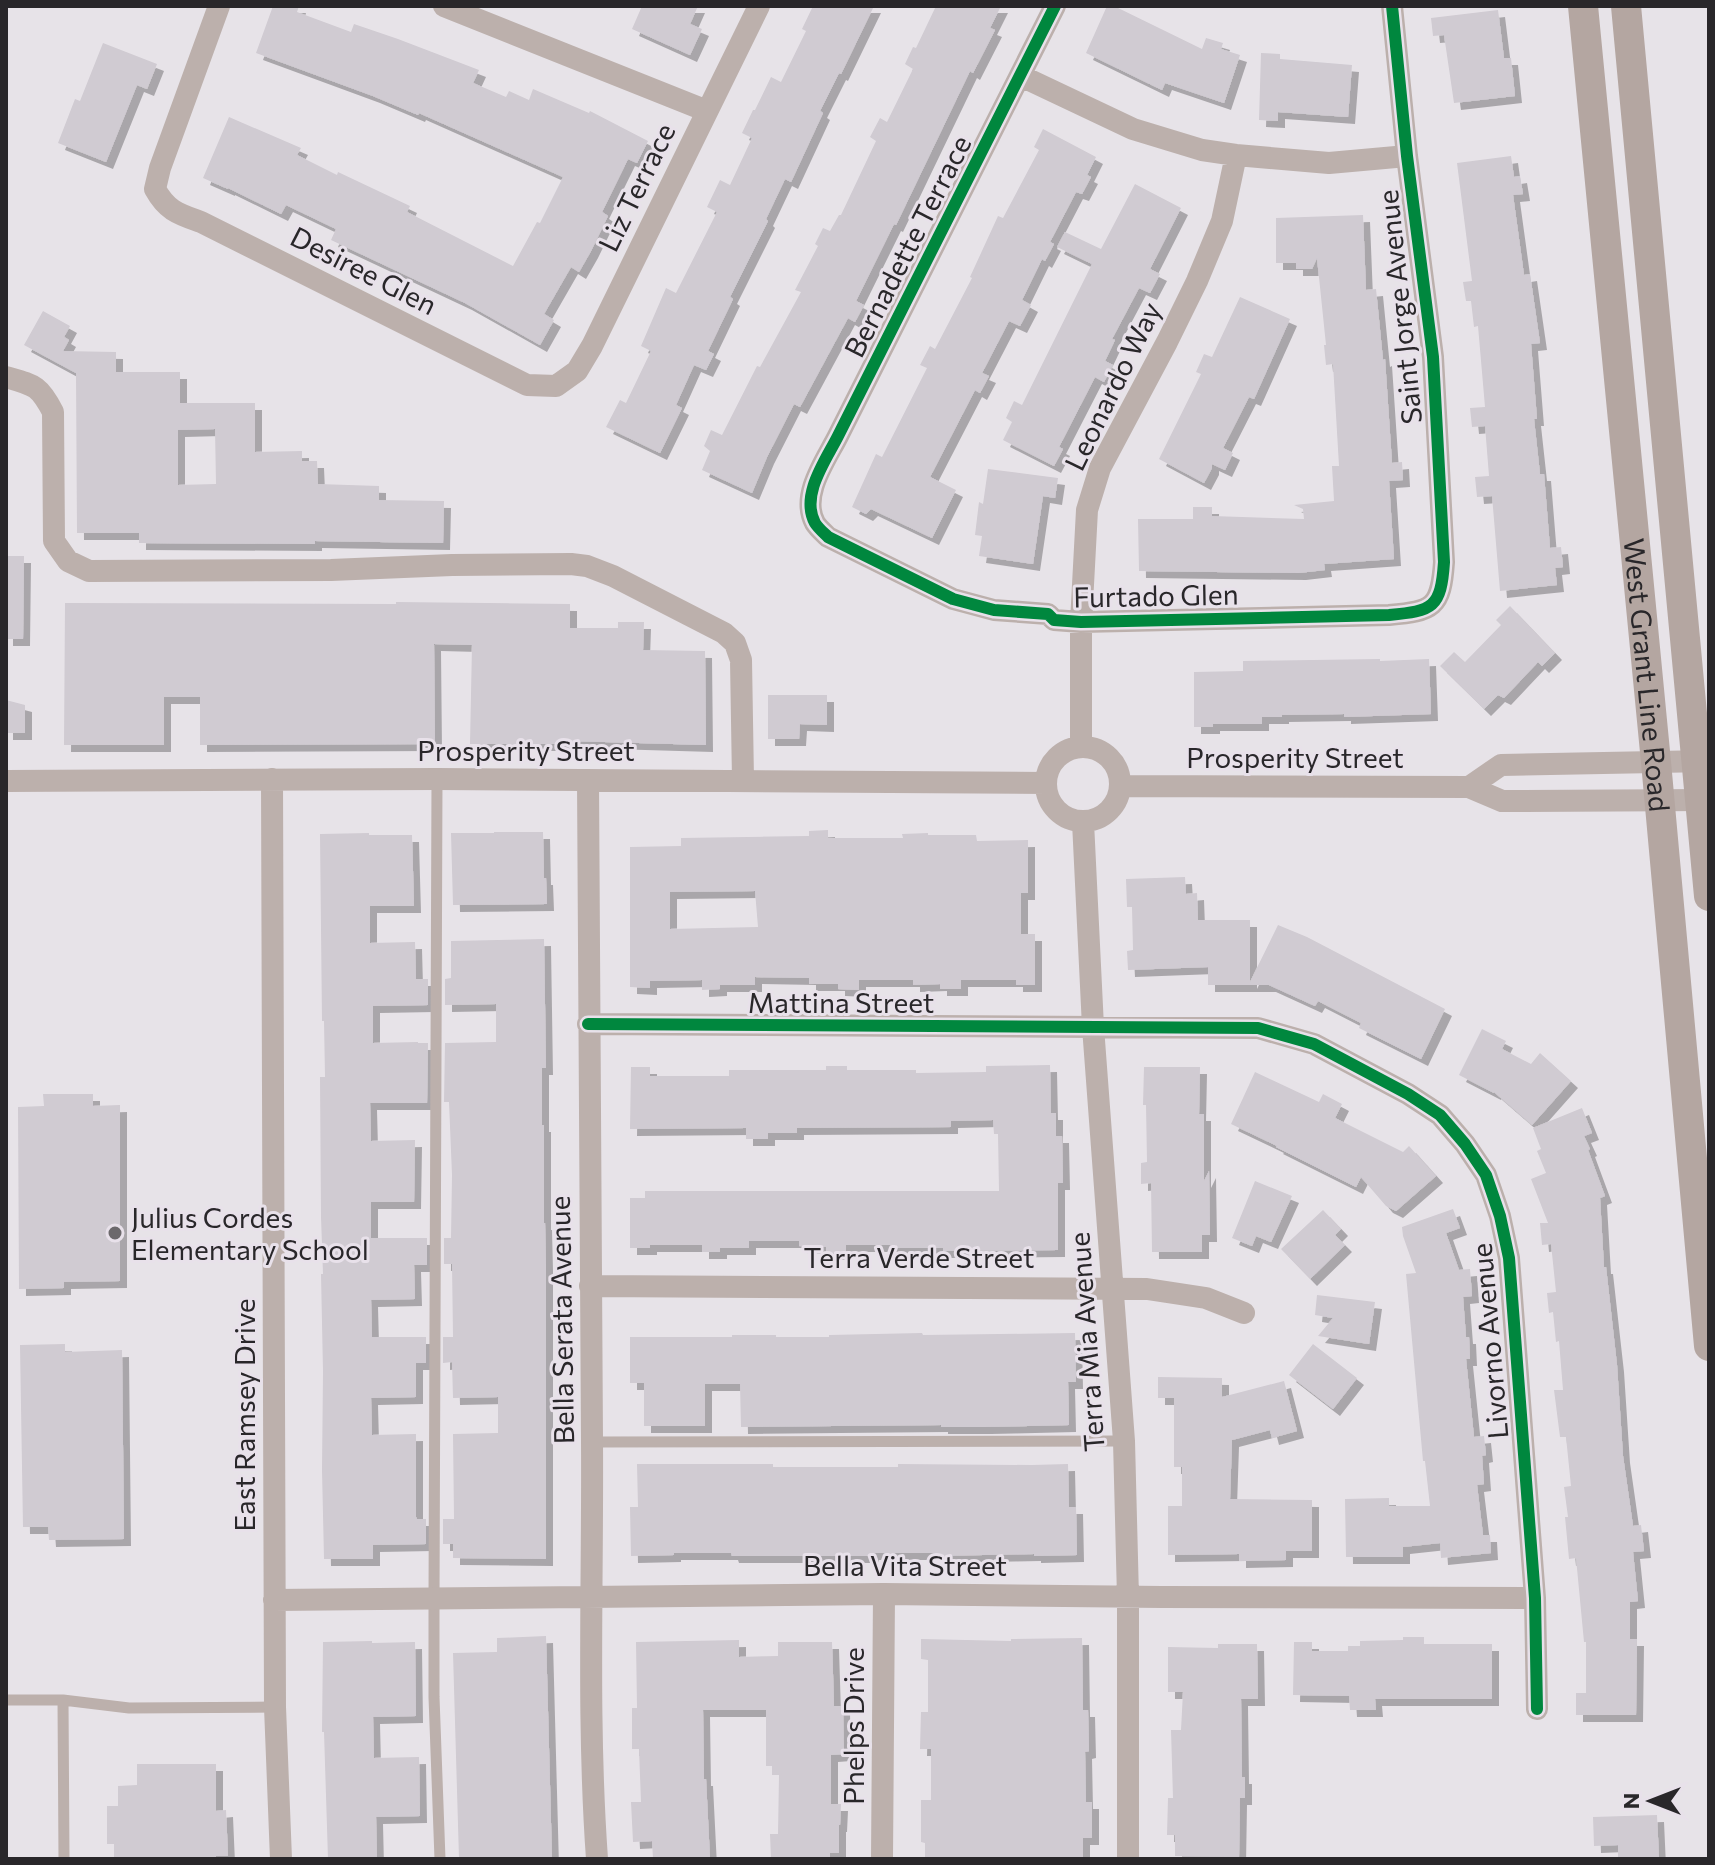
<svg xmlns="http://www.w3.org/2000/svg" width="1715" height="1865" font-family="Commissioner,sans-serif">
<style>
.building{fill:#d0cbd2;fill-rule:evenodd;filter:url(#shadow)}
.lines{fill:none;stroke-linecap:round;stroke-linejoin:round}
.lane{stroke:#bcb0ac;stroke-width:11}
.street{stroke:#bcb0ac;stroke-width:22}
.secondary{stroke:#b4a6a1;stroke-width:30}
.cycleway-casing{stroke:#e8e1ea;stroke-width:17}
.cycleway{stroke:#00873e;stroke-width:12}
.poi-dot{fill:#6c696c;stroke:#e8e1ea;stroke-width:3}
.labels{text-anchor:middle;dominant-baseline:central;stroke-width:6;stroke-linejoin:round;paint-order:stroke}
.street-label{font-size:28px;fill:#29272a;stroke:#e8e1ea}
.poi-label{font-size:28px;fill:#29272a;stroke:#e8e1ea;text-anchor:start}
</style>
<defs>
<filter id="shadow"><feDropShadow dx="7" dy="7" stdDeviation="0" flood-color="#0004"/></filter>
</defs>
<rect width="100%" height="100%" fill="#e7e3e8"/>
<!-- building -->
<path class="building" d="M273,6H299L297,12L351,32L354,24L398,39L479,70L473,83L506,97L509,91L529,100L533,89L589,113L590,111L648,141L637,163L628,159L602,212L608,216L591,251L579,272L571,267L544,314L554,320L540,345L465,303L331,240L336,229L286,205L281,214L228,188V189L203,178L229,117L301,148L297,155L337,175L338,172L410,206L407,212L513,266L537,222L540,223L563,177L419,113L418,115L373,96L256,53Z
M642,6H698L690,24L702,29L690,55L632,29Z
M813,6H874L841,74L839,73L820,111L823,113L791,182L785,179L766,219L768,221L730,297L733,299L708,351L714,354L706,370L694,365L676,405L682,408L660,453L606,427L620,400L626,403L651,351L641,346L666,288L676,293L717,212L707,207L720,180L730,185L752,138L742,133L753,110H755L771,77L781,82L806,31L802,29Z
M936,6H1001L990,28L995,30L973,73L970,71L896,225L894,224L856,301L864,305L855,322L848,318L800,407L794,404L767,457L752,493L702,470L710,451L704,446L711,430L722,435L757,366L760,367L801,292L795,290L818,246L815,244L823,228L830,231L839,215H841L876,141L870,137L880,118L887,122L913,69L905,64L913,47L916,48Z
M1107,6H1114L1202,49L1206,38L1223,43L1221,49L1240,55L1224,103L1165,83L1162,90L1086,53Z
M1498,10L1504,58H1511L1515,96L1454,103L1444,35L1433,36L1431,18Z
M103,43L157,64L147,89L137,85L106,162L58,143L75,99L80,101Z
M1261,53L1280,54V59L1352,65L1348,117L1278,112V121L1259,120Z
M1043,129L1096,157L1087,175L1091,177L1082,194L1076,192L1050,242L1054,244L1045,261L1042,259L1022,300L1031,305L1020,326L1009,321L982,373L989,376L980,393L975,390L930,477L956,490L932,538L871,509L866,514L852,507L876,454L882,457L927,368L920,365L930,346L935,349L972,278L970,277L998,216L1003,218L1039,150L1034,147Z
M1511,156L1514,177L1520,176L1523,194L1513,195L1524,275L1530,274L1540,343L1531,344L1537,419H1534L1540,474H1544L1550,548L1561,547L1563,567L1555,568L1557,585L1500,591L1492,496L1477,497L1475,477L1489,476L1485,426L1472,427L1470,408L1485,407L1478,326L1474,327L1471,301H1466L1463,282L1472,281L1457,163Z
M1135,184L1181,208L1150,269L1160,274L1150,293L1139,288L1112,339L1115,340L1105,361L1113,365L1104,382L1095,377L1059,447L1063,449L1054,466L1003,440L1012,422L1006,418L1014,401L1022,405L1092,264L1057,247L1065,232L1101,249Z
M1363,215L1366,290L1376,289L1383,360L1385,359L1392,463L1402,462L1403,480L1389,481L1394,559L1324,564L1325,570L1299,573L1139,571L1138,519H1193V507H1212V516L1304,519L1303,509L1294,505L1334,501L1332,466H1339L1333,364L1326,365L1324,345H1326L1317,258L1312,269H1296V263H1276V218Z
M1240,297L1290,319L1254,399L1249,397L1223,448L1233,453L1225,470L1212,464V468L1204,483L1159,459L1201,374L1196,372L1204,354L1212,357Z
M43,311L70,326L64,337L69,340L63,351L116,352V372H180V403H255V452L302,451V461H317L318,484L379,486V500L444,501L443,543L315,541V544L139,543V533H77L76,373L24,345ZM215,429L216,484L178,485V430Z
M988,469L1058,478L1055,498L1043,496L1033,564L979,556L982,536L975,535L979,502L983,504Z
M6,556H24L23,639H6Z
M396,602L570,604V628H618V622H644L643,650L705,651L706,745L570,741V744H470L472,645L434,644L435,744L200,745V697H164V745H64L65,603L396,604Z
M1510,606L1555,653L1542,666L1538,662L1504,698L1498,695L1484,709L1440,666L1454,652L1465,662L1501,625L1496,620Z
M1380,659V661L1429,659L1431,714L1344,717V714L1282,715V717H1262V724H1213V727H1194V672L1243,671V661Z
M768,695H827V725L800,724L799,739H768Z
M6,700L25,705V733H6Z
M828,830V838H903L902,834L928,833V835H976L977,841L1028,840V893H1021V934H1035V985H1016V980H961V989H940V984L913,985V980H859V990L838,989V984H809V978L755,977V985H720V989L702,990V980L650,981V988L630,987V847L681,846V838L809,836V831ZM755,891L758,927L670,929V892Z
M494,832H543L544,878H546L547,904L453,905L451,833H494Z
M369,833V835H412L414,906H370V943L415,942L416,979H428V1005L373,1006V1043L418,1042V1043H428L427,1103H370L371,1141L415,1140L414,1202H371V1238H427V1265H414L415,1299L371,1300L372,1337H426V1363H416V1397L371,1398L372,1435L416,1434V1517L417,1519H426V1544L373,1545V1559H324L322,1470L323,1372L321,1274H323L321,1217L320,1077H325L324,1021H322L320,834Z
M1185,877L1186,894L1197,893L1198,920H1250V982L1278,925L1307,937L1445,1009L1421,1059L1359,1028L1361,1023L1318,1001L1315,1006L1269,985H1208V967L1128,970L1127,951L1133,950L1132,907H1127L1126,879Z
M544,939L546,1068H542V1125H544V1223H545L546,1264V1559L453,1558V1544H443V1519H454L453,1434L498,1433V1397L453,1398L452,1362L443,1363V1337H453L452,1264H444V1238H451L452,1175L449,1102H444L445,1043L496,1042V1004L445,1005V979L451,978V941Z
M1482,1029L1506,1041L1502,1049L1531,1064L1540,1053L1571,1081L1532,1125L1494,1092V1093L1459,1075Z
M1050,1065L1051,1113H1056V1136H1062L1063,1183H1058V1250L943,1251V1248H896V1245H846V1253H826V1247L799,1246V1241H749V1248H720V1252H702V1245H650V1248H630V1198H645V1191H999L998,1134H994L993,1120L951,1121V1127L797,1128V1133H768V1139H746V1128L630,1129L631,1067H650V1076H729V1070H826V1066H847V1070H916V1073L986,1072V1066Z
M1144,1067H1200L1199,1114H1204V1181L1209,1171L1210,1235H1202V1252H1152L1151,1183L1141,1184V1163L1147,1162L1146,1105H1143Z
M1255,1072L1319,1102L1323,1094L1342,1104L1335,1118L1403,1152L1409,1146L1436,1176L1396,1211L1386,1206L1361,1177L1356,1187L1276,1147L1277,1146L1231,1124Z
M43,1094H93V1106L120,1105V1281L64,1282V1288L19,1289L18,1107L44,1106Z
M1582,1108L1592,1133L1584,1136L1590,1149L1588,1150L1605,1196L1600,1198L1604,1267H1606L1617,1365L1623,1456L1633,1526L1641,1525L1644,1551L1633,1552L1638,1601L1630,1602V1639H1637L1636,1715H1576V1693H1586V1642H1584L1576,1558L1569,1559L1565,1517H1568L1564,1487L1571,1486L1566,1437H1560L1554,1390H1563L1559,1341L1556,1342L1553,1312L1549,1313L1547,1293L1556,1292L1551,1244L1542,1245L1540,1223H1548L1531,1179L1546,1173L1537,1151L1541,1149L1533,1128Z
M1255,1181L1292,1196L1271,1242L1256,1236L1252,1246L1232,1238Z
M1453,1209L1460,1228L1446,1233L1459,1270L1470,1269L1472,1296L1463,1297L1466,1337H1469L1470,1359H1466L1474,1437L1484,1436L1486,1455L1482,1456L1484,1484L1477,1485L1483,1535H1490L1491,1553L1441,1558L1440,1543L1403,1547V1557H1346L1345,1499L1389,1498V1506H1430L1425,1461H1423L1406,1274L1416,1273L1403,1236L1402,1227Z
M1323,1210L1341,1229L1335,1235L1345,1245L1310,1279L1281,1249Z
M1317,1295L1375,1302L1369,1344L1318,1336L1333,1318L1315,1315Z
M922,1333L923,1335L1075,1333L1076,1382H1068L1069,1425L984,1427H941V1425L741,1427L740,1384H705V1426H644V1383H630V1337H732V1335H776V1337H829V1335Z
M65,1344V1352L122,1350L124,1539L49,1540L48,1527H23L20,1345Z
M1313,1344L1357,1378L1333,1409L1289,1375Z
M1158,1377L1222,1378V1397L1284,1381L1297,1431L1272,1438L1270,1430L1232,1440L1230,1499L1312,1500V1551H1286V1560L1239,1561V1554L1168,1555V1506H1182V1467H1174V1398H1158Z
M637,1464H773V1467H898V1464L1032,1465L1068,1464L1069,1507H1076L1077,1555L1034,1556V1554L936,1556V1553H872V1556H732L731,1553H674V1555L631,1556L630,1507H638Z
M546,1636L552,1859H459L453,1653L497,1652V1638Z
M1403,1637H1424V1644H1492V1699H1375L1376,1710H1350L1349,1696L1293,1695L1294,1642H1312V1651H1348V1646H1360V1641L1403,1640Z
M1082,1638L1083,1710H1088L1089,1751L1085,1752L1086,1802H1092V1838H1083V1859H925V1843L921,1842V1800H931V1749H920L921,1712H928V1660L921,1659V1639L1011,1641V1639Z
M739,1640V1657L778,1656V1642H832L834,1706H843L844,1754L831,1755V1804H841L840,1825H839V1853H830V1859H771L770,1834H778L779,1775H772V1766H766V1710H703L704,1779H706L710,1859H653L652,1841L633,1842L631,1802H641L639,1749H632V1708H637L636,1642Z
M372,1641V1643L415,1642L416,1716L373,1717L374,1758L419,1757L420,1816L376,1817L377,1859H328L324,1732H322L323,1642Z
M1218,1644H1257L1258,1699H1241L1242,1777H1245V1798H1240L1239,1857L1175,1856V1835H1167L1168,1798H1173L1171,1730H1181L1183,1692H1168V1647L1218,1648Z
M137,1764H216V1811L226,1810L228,1856H216V1859H114V1844H107V1806H118V1786L137,1785Z
M1657,1815L1659,1859H1618V1845L1594,1846L1593,1817Z"/>
<g class="lines">
<!-- lane -->
<path class="lane" d="M437,779L434,1599V1697L440,1859
M592,1442L1124,1441
M6,1700H63L129,1708L275,1707
M63,1700L64,1859"/>
<!-- street -->
<path class="street" d="M219,6L160,168L155,189C167,211 179,214 201,222L527,385L556,386L577,371L592,346L759,6
M444,6L707,111
M1055,6L838,436C826,460 800,495 815,523C818,528 824,533 828,537L953,599L994,610L1048,614L1054,620L1081,622L1389,615C1433,611 1441,608 1444,562L1433,357L1407,156L1392,6
M1021,76L1133,129L1202,150L1236,155L1329,163L1407,156
M6,377C34,385 39,385 53,412L54,541L68,561L89,571L331,570L452,565L571,564L587,566L613,576L724,633L735,643L741,660L743,780
M1081,747V622L1087,510L1100,468L1167,342L1197,281L1222,221L1236,155
M1046 784a37 37 0 1 1 74 0a37 37 0 1 1-74 0Z
M272,779L275,1707L281,1859
M588,780C588,1001 590,1221 592,1441C593,1580 587,1720 597,1859
M6,781L437,779L1046,783
M1121,786L1469,787L1502,801L1709,800
M1469,787L1501,765L1709,761
M1083,822L1093,1027L1124,1441L1128,1597V1859
M588,1024L1258,1028L1314,1044L1408,1094L1440,1115L1465,1144L1486,1175L1500,1216L1509,1258L1535,1598L1537,1709
M590,1286L1147,1289L1206,1298L1244,1313
M274,1600L884,1594L1162,1597L1535,1598
M882,1859L884,1594"/>
<!-- secondary -->
<g class="secondary">
<path id="s1" d="M1583,6L1656,762L1709,1346"/>
<path d="M1626,6L1709,896"/>
</g>
<!-- cycleway casing -->
<g class="cycleway-casing">
<path id="cycleway" d="M1055,6L838,436C826,460 800,495 815,523C818,528 824,533 828,537L953,599L994,610L1048,614L1054,620L1081,622L1389,615C1433,611 1441,608 1444,562L1433,357L1407,156L1392,6
M588,1024L1258,1028L1314,1044L1408,1094L1440,1115L1465,1144L1486,1175L1500,1216L1509,1258L1535,1598L1537,1709"/>
</g>
<!-- cycleway -->
<use href="#cycleway" class="cycleway"/>
</g>
<!-- markers -->
<circle class="poi-dot" cx="115" cy="1233" r="8"/>
<g class="labels">
<!-- street labels -->
<g class="street-label">
<text transform="translate(636 187) rotate(-64)">Liz Terrace</text>
<text transform="translate(907 246) rotate(-63)">Bernadette Terrace</text>
<text transform="translate(364 270) rotate(27)">Desiree Glen</text>
<text transform="translate(1399 307) rotate(-96)">Saint Jorge Avenue</text>
<text transform="translate(1112 386) rotate(-64)">Leonardo Way</text>
<text transform="translate(1156 595) rotate(-1)">Furtado Glen</text>
<text stroke="none"><textPath href="#s1" startOffset="672">West Grant Line Road</textPath></text>
<text x="526" y="750">Prosperity Street</text>
<text x="1295" y="757">Prosperity Street</text>
<text x="841" y="1002">Mattina Street</text>
<text x="919" y="1257">Terra Verde Street</text>
<text transform="translate(561 1320) rotate(-91)">Bella Serata Avenue</text>
<text transform="translate(1489 1341) rotate(-95)">Livorno Avenue</text>
<text transform="translate(1086 1342) rotate(-94)">Terra Mia Avenue</text>
<text transform="translate(244 1415) rotate(-90)">East Ramsey Drive</text>
<text x="905" y="1565">Bella Vita Street</text>
<text transform="translate(853 1726) rotate(-90)">Phelps Drive</text>
</g>
<!-- poi labels -->
<g class="poi-label">
<text x="131" y="1217">Julius Cordes<tspan x="131" dy="32">Elementary School</tspan></text>
</g>
</g>
<!-- border -->
<rect width="1715" height="1865" fill="none" stroke="#29272a" stroke-width="16"/>
<!-- north arrow -->
<g transform="translate(1651 1801) rotate(270)" stroke="#e8e1ea" stroke-width="6" paint-order="stroke">
<path d="M0-6L14 30L0 20L-14 30Z" fill="#29272a"/>
<text y="-12" font-size="22" font-weight="bold" text-anchor="middle" fill="#29272a">N</text>
</g>
</svg>
